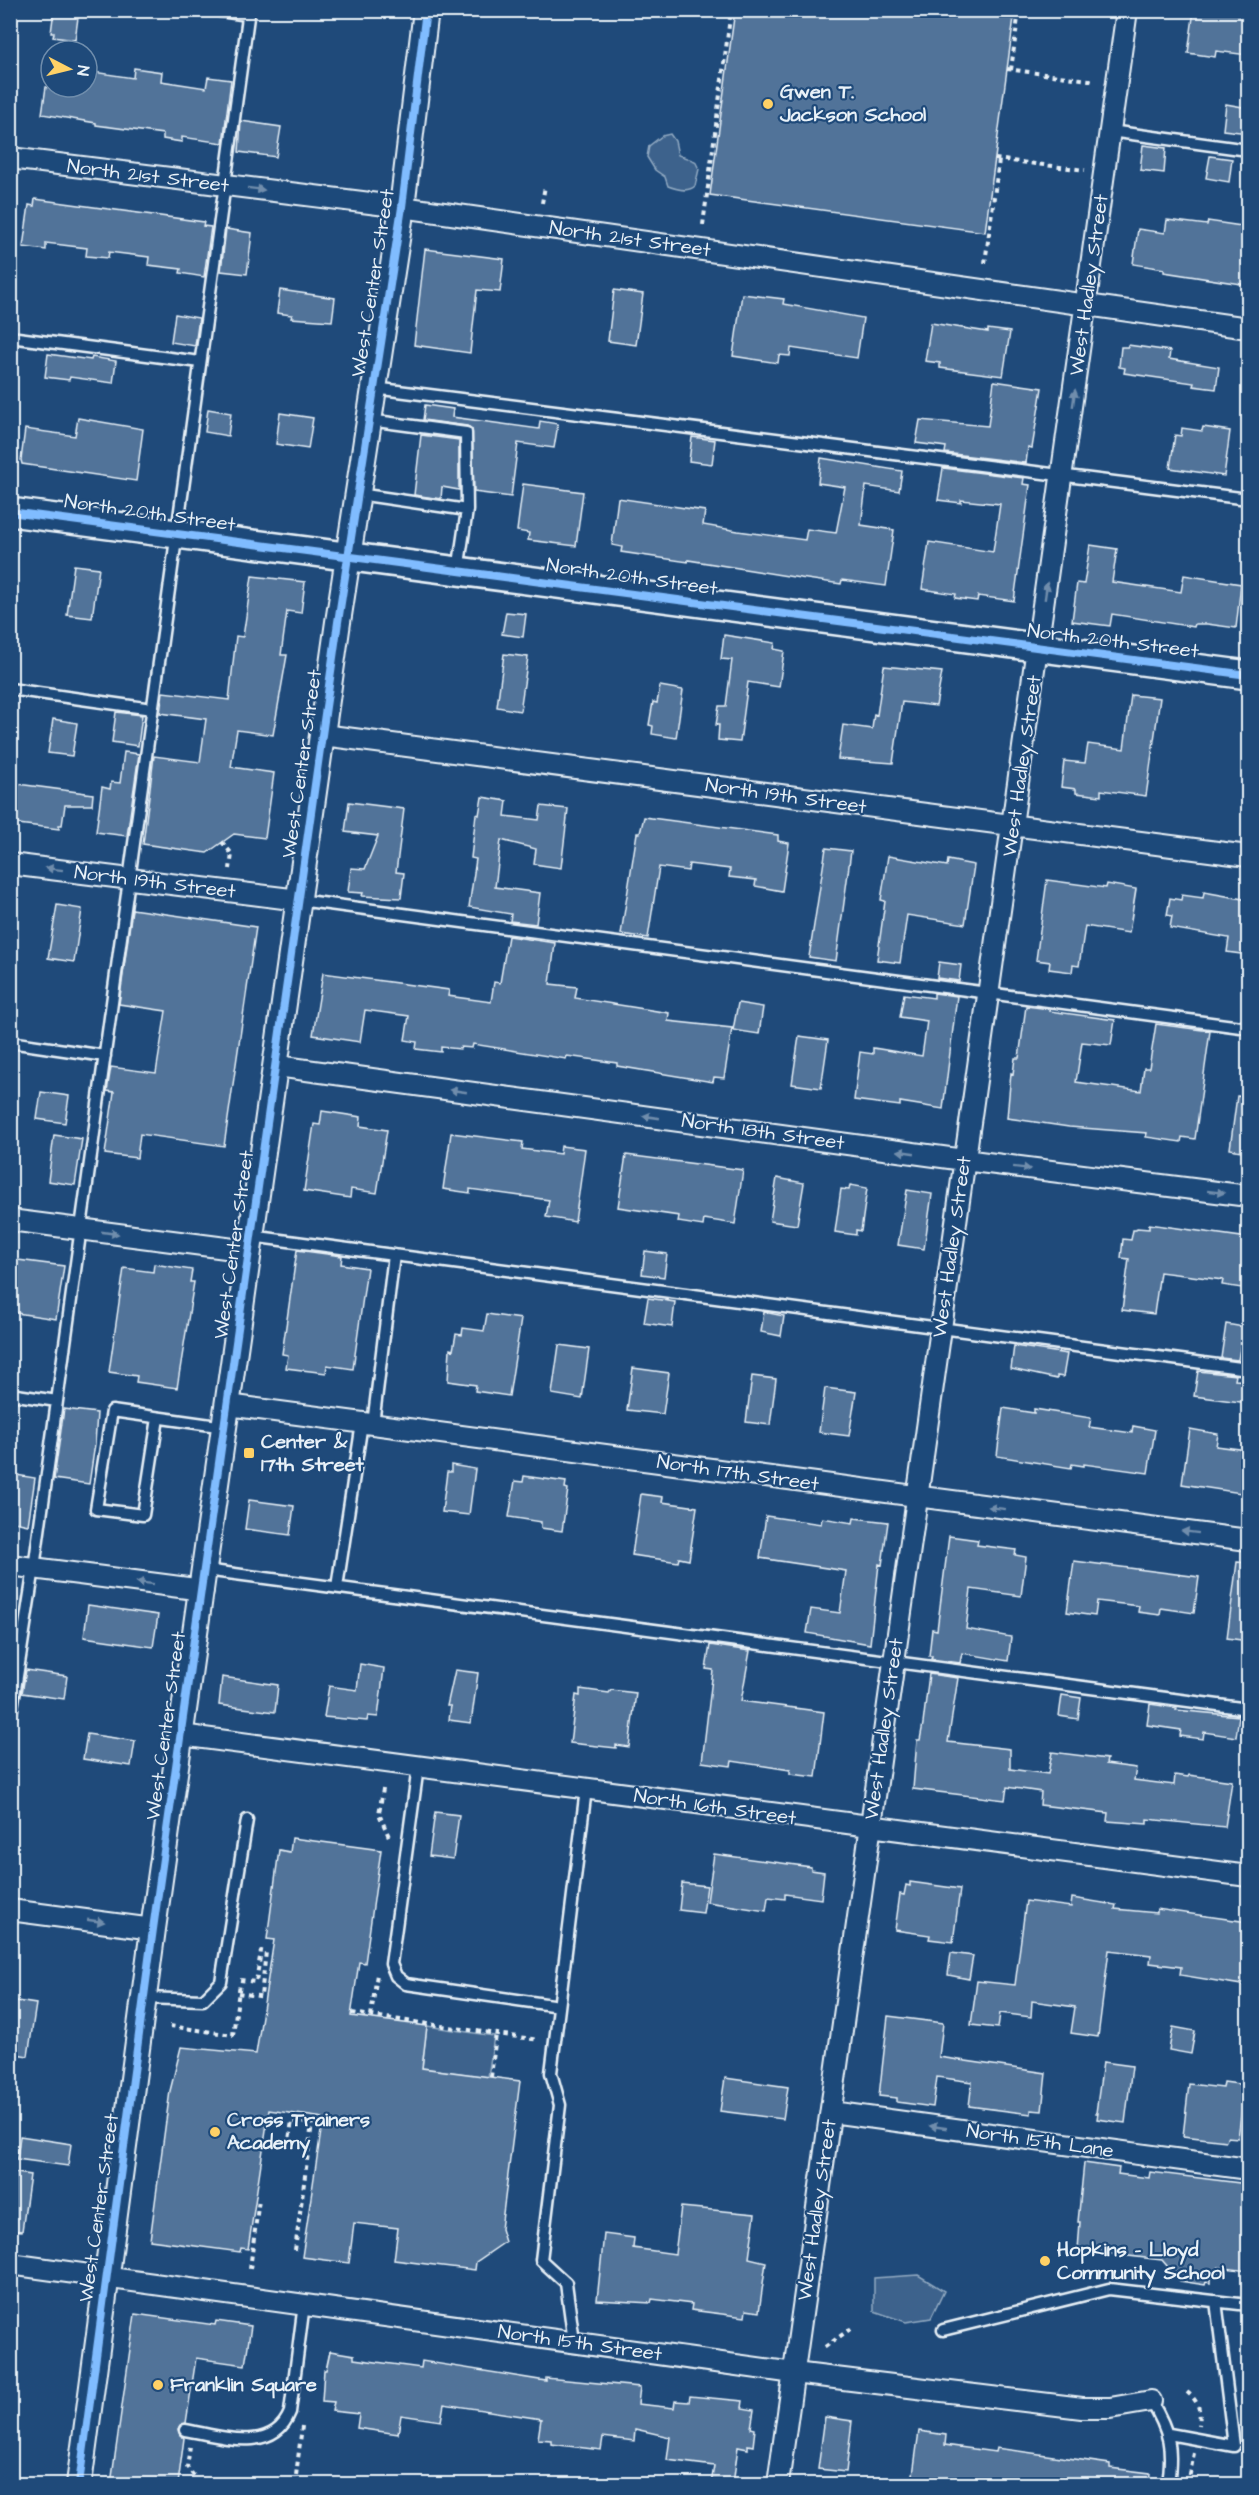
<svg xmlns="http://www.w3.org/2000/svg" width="1259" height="2495" font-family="'Architects Daughter',sans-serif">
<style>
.green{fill:#3c628c;stroke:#92aac2;stroke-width:1.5}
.building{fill:#517399;stroke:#e8f1f8;stroke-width:1.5}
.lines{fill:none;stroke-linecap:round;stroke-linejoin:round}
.service-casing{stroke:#e8f1f8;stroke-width:15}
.minor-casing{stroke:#e8f1f8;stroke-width:24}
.tertiary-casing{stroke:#e8f1f8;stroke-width:28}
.secondary-casing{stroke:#e8f1f8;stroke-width:32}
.path{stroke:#e8f1f8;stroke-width:4;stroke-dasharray:4.5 4.5;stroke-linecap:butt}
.service{stroke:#1f4a7a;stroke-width:10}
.minor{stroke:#1f4a7a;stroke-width:20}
.tertiary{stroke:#1f4a7a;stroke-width:24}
.secondary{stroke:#1f4a7a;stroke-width:27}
.cycleway-casing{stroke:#1f4a7a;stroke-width:11}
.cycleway{stroke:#80bcff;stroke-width:8}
.oneway{fill:#6f8dac}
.poi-dot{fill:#ffd166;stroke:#1f4a7a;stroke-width:2}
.labels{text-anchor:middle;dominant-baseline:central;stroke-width:4.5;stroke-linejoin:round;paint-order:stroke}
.poi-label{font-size:20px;font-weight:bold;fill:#e8f1f8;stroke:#1f4a7a;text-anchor:start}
.street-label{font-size:20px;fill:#e8f1f8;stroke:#1f4a7a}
</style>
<rect width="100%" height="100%" fill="#1f4a7a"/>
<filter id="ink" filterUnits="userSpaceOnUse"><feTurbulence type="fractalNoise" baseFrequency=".0167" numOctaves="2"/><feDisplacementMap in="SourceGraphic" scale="12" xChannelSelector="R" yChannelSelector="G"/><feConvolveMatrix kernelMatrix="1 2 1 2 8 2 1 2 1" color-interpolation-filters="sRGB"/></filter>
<g filter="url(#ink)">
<!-- green -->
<path class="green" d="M670,134L675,141L678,155L695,161L699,169L695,186C688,193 676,189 668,186L665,177L655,170L647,157L649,146L662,136Z
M427,2026L494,2036L488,2077L422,2068Z
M918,2275L944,2291L931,2318L906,2322L874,2311V2278Z"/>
<!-- building -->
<path class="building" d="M54,10H79L75,40L53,37L54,33H51Z
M735,10H1015L985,232L710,195Z
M1194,10H1248V55L1216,51L1215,57L1188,53Z
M134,68L162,72L161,81L206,88L208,77L231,80L223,143L182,137V142L163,139V134L96,125V123L42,114L46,87H87V71L133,78Z
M1226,104L1248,108V133L1223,130Z
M241,121L281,127L276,157L239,152Z
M1143,145L1166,148L1164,173L1140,170Z
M1210,156L1232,159L1229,182L1206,178Z
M35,199L204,222L203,226L211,227L204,277L180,273L181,269L148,265L149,257L109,252L108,258L86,256L87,248L46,243V250L23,247L29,205L34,206Z
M1167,220L1207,225L1208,221L1248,227V285L1164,272V269L1133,264L1138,229L1165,233Z
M226,229L252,233L247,274L221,271Z
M425,249L504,259L500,292L477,290L470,353L414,345Z
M280,290L335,298L332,321L291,318L292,315L277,313Z
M614,290L643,294L636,345L608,341Z
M742,294L784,299L783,304L863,318L857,358L791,348L790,356L779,355L778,363L733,356Z
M175,314L199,318L195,346L171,342Z
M931,323L988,332V329L1010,332L1003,376L940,368V363L925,361Z
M1128,345L1170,351L1169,359L1219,367L1216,389L1193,386L1194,383L1124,373L1125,368L1119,367L1121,347H1128Z
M48,354L91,360L92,357L116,361L113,383L70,377L69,380L45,377Z
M994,381L1042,388L1032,448L1028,447L1026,463L945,453L946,447L916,443L920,420L988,426Z
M425,405L453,409L452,417L539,429L540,421L558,424L554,448L518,443L511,497L474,492L472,429L467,426L423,420Z
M208,409L231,413L228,436L205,432Z
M280,413L313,418L308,449L276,444Z
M78,418L143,429L136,481L22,464L21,460L25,429L75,436Z
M1203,427L1230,431L1224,476L1170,468L1175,435L1181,436L1182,428L1202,431Z
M421,435L459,440V490L442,487L441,499L414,495Z
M692,437L715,440L712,464L689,461Z
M821,458L902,471L899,491L866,486L861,525L894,530L886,586L842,580L841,584L800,578L688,560V562L621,552L622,547L612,545L618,498L705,511L703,525L738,531L805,540L807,529L836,533L845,487L818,483Z
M943,468L1024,478L1023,484L1030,485L1014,601L978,596L977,601L955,598L956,594L922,589L929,542L993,552L1000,504L961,500V503L938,500Z
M523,484L583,492L576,546L528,540L529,533L517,531Z
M1090,545L1117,549L1112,582L1181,592L1184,575L1241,584L1236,628L1207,624H1195L1194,627L1112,614L1110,626L1072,621L1077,583L1084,584Z
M74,565L99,568L92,618L67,615Z
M252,576L305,582L301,613L287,611L281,655H287L273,735L237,730L231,767L274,773L265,838L234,834L207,853L143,844L154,756L200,762L206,719L160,713L163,692L229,700L236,636L243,637Z
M506,612L526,614L523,637L502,634Z
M724,635L775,643L774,649L784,651L779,687L748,682L740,742L718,740L719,725H716L719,706H726L732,660L721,659Z
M504,654L528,657L520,711L497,707Z
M884,666L942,672L936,706L902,702L893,763L838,759L843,725L872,729L874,714L877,715Z
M660,686L683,690L676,738L652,734L653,726L649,725L653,702L657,703Z
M1131,695L1160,698L1146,796L1101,790V796L1076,793V789L1061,787L1064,761L1085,763L1088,744L1124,749Z
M116,712L142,715L138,746L112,742Z
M53,719L77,723L72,756L48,753Z
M124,752L139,754L127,836L96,832L102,787L110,789L111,782L120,783Z
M10,783L93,794L92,805H65L62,825H59V829L10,823Z
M482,797L507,801L505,816L539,820L541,806L568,809L561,868L534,864L536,849L501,840L495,887L540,893L536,924L510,921L511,914L469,907L476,859L471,858L476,814L479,815Z
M349,802L404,809L396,872L404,873L401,898L362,896L363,893L348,892L351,868L365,869L378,836L345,832Z
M644,817L778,835V841L789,843L782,891L755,886L756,880L729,877L730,869L689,864L688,871L659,867L648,938L621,934L637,833H640Z
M826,848L851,851L836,961L809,957Z
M888,856L947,866L948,860L974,865L965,924L907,915L900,963L877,960L885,901L881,900Z
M1047,880L1106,888L1107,884L1136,889L1129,933L1085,926L1079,966L1073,965L1072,972L1049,969L1050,962L1036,960Z
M1204,892L1248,900V955L1227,952L1229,938L1170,928L1172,916L1167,915L1170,898L1181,900L1182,895L1203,898Z
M57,905L82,909L74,962L48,958Z
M132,909L256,927L224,1146L140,1134L137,1158L105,1154L114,1092L107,1091L111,1067L156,1073L166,1011L119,1004Z
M508,936L555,943L550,984L577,987L575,998L669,1013L668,1021L732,1028L724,1078L714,1077L713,1082L617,1066V1063L567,1056L566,1059L473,1044L472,1048L461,1047L460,1049L441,1047V1052L416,1049L417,1042L405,1040L409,1016L365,1010L360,1042L313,1035L323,973L449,990L448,996L491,1002L494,982L500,983Z
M939,962L961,965L959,981L937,978Z
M934,993L957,996L943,1109L900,1102V1106L854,1100L860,1052L873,1054V1048L922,1056L927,1021L900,1017L904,994L934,998Z
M738,1003L763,1007L759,1034L733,1030Z
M1026,1006L1050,1009L1049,1011L1115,1020L1111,1045L1082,1042L1076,1082L1141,1091L1144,1068H1149L1156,1024L1210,1031L1195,1139L1182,1137L1181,1142L1146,1137L1147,1133L1069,1127L1007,1118L1011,1073L1013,1074L1015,1058H1019Z
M799,1036L828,1040L821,1088L792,1084Z
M41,1092L69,1096L65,1123L37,1119Z
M1237,1096L1248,1097L1247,1152L1230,1149Z
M322,1111L361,1117L360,1126L387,1130L377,1193L351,1189L350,1198L304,1191L314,1124L320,1125Z
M451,1133L523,1142L522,1149L560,1154L561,1146L585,1149L575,1222L546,1217L549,1200L470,1189V1193L443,1189Z
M54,1135L82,1139L75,1185L48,1181Z
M626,1155L743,1170L735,1224L704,1219L703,1226L678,1222L679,1216L618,1207Z
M777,1178L804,1183L797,1225L770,1221Z
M850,1185L867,1188L861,1231L856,1230V1235L835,1232L841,1189L849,1190Z
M907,1190L932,1194L924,1249L898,1245Z
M1149,1224L1248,1238V1289L1222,1285L1223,1280L1160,1272L1154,1314L1122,1310L1129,1259L1121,1258L1123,1239L1131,1240L1133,1230H1136L1137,1228L1149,1229Z
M297,1250L342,1256L341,1264L367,1268L353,1369L327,1365L326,1373L286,1368L288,1355L282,1354Z
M645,1251L667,1254L664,1277L642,1274Z
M10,1259L64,1266L56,1319L10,1312Z
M154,1264L192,1270L190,1282H194L177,1388L136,1382L137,1376L109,1372L124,1268L153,1272Z
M648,1298L675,1302L672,1327L644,1323Z
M764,1312L784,1316L781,1336L761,1332Z
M487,1314L521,1319L509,1396L475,1391L476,1385L448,1381L450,1349L453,1350L456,1334L462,1335L463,1328L484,1331Z
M1226,1324L1244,1327L1238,1360L1221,1358Z
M559,1345L589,1349L582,1399L552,1394Z
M1014,1346L1067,1354L1063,1377L1057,1376V1379L1011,1369Z
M633,1368L669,1373L663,1414L627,1410Z
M1198,1371L1236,1375L1235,1380L1248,1381V1403L1194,1396Z
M752,1376L776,1379L770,1425L746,1422Z
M825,1388L856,1392L849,1436L819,1432Z
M1003,1408L1034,1413V1409L1091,1418L1089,1427L1132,1433L1133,1426L1155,1430L1148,1473L1084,1464V1466L1072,1464L1071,1468L997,1456Z
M64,1409L97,1413L95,1444L89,1484L54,1479Z
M1190,1429L1218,1434L1216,1446L1247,1450L1241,1493L1182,1484Z
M451,1465L475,1469L469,1515L442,1512L447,1472H451Z
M10,1474L35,1478L28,1525L10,1521Z
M524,1476L566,1482L565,1488L568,1489L562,1531L541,1528V1522L509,1517L515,1481L523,1482Z
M641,1494L663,1497L662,1502L697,1507L689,1560L679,1558L678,1562L632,1555Z
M249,1500L294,1506L290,1535L245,1529Z
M766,1516L821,1524L822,1518L853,1523L854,1518L888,1522L882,1565L879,1564L870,1644L807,1633L811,1609L840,1613L846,1571L760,1558Z
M949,1536L978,1540L977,1545L1016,1550L1015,1555L1026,1557L1021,1596L971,1589L966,1629L1011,1637L1008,1661L962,1653L960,1663L931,1659L932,1656H929L932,1629L937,1630Z
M1074,1561L1199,1577L1194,1613L1161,1608L1160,1615L1138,1612L1139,1606L1097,1601L1095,1616L1067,1612Z
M1237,1562L1248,1563V1641L1227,1638Z
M88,1605L158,1615L153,1647L84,1637Z
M710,1645L750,1651L741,1701L824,1712L816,1777L790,1774V1770L732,1761L731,1766L702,1762L713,1670L706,1669Z
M360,1664L384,1668L378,1717L368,1716L367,1721L324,1717L329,1686L357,1690Z
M26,1670L67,1676L64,1699L22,1693Z
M455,1670L478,1673L471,1723L449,1720L451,1706H447Z
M929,1674L958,1678L948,1742L1010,1749V1769L1048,1774L1052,1752L1107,1759L1106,1764L1136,1768L1134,1780L1174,1785L1175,1775L1188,1777L1189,1775L1232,1781L1225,1827L1147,1819V1824L1107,1821L1108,1813L1040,1805L1041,1792L1007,1787L1005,1800L913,1789L917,1740H920L923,1724Z
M222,1677L278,1685L275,1712L219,1705Z
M580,1689L609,1693L611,1690L636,1693L629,1747L616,1745V1748L570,1743L576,1695L580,1696Z
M1062,1695L1081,1698L1078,1719L1059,1716Z
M1150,1704L1177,1708L1176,1710L1239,1716L1236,1737L1204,1732L1203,1739L1180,1736L1181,1730L1147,1725Z
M87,1734L135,1741L131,1766L83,1759Z
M435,1812L459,1815L453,1859L429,1856Z
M292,1838L381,1850L365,1963L359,1962L351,2016L427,2026L422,2068L520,2081L501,2229L505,2242L476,2262L475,2270L394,2260L398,2228L354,2223L349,2263L302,2257L323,2118L269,2110L248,2249L241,2248L240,2252L150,2240L170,2091L181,2047L256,2054L274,1940L267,1939L279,1850L290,1852Z
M714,1854L811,1867V1870L824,1872L821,1899L785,1894V1899L768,1897L766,1911L707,1902Z
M910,1882L960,1889L953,1942L929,1939L930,1935L895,1930L900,1894L904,1895L906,1885L910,1886Z
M682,1883L707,1886L703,1913L679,1910Z
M1072,1898L1116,1905L1115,1909L1157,1913V1909L1248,1922V1986L1180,1975L1181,1967L1150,1963L1151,1955L1109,1950L1098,2037L1071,2033L1075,2007L1032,2001L1031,2017L1000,2013L998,2028L971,2025L977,1981L1015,1985L1026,1901L1071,1907Z
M951,1953L973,1956L969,1979L948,1975Z
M10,2000L36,2004L28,2056L10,2053Z
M888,2016L943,2023L939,2057L1046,2073L1042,2111L1031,2110V2114L969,2106L972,2082L937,2077L933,2107L897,2102V2098L879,2096Z
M1173,2027L1195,2031L1191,2054L1169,2050Z
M1103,2062L1132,2066L1125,2123L1097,2119L1098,2113H1096Z
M725,2078L788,2087L783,2119L720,2111Z
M1224,2082L1245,2085L1238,2138L1227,2137L1226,2141L1183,2136L1189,2084L1223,2088Z
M20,2136L71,2144L68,2166L17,2159Z
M1084,2163L1119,2168L1118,2174L1149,2178L1150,2172L1248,2184V2271L1218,2267L1217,2277L1210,2276V2283L1206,2282L1205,2285L1180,2281L1162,2260L1078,2250L1080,2222H1078Z
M10,2172L30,2175L22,2231L10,2230Z
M681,2207L755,2214L749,2258L766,2262L759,2312L746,2310L745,2317L691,2310L692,2304L652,2299L651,2303L597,2300L604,2234L634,2238L633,2248L675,2254Z
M135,2314L215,2325L216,2321L251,2326L245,2365L196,2358L186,2423L180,2425L178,2429L180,2435L184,2438L178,2484H111Z
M330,2351L354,2355V2359L421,2368L422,2361L546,2381V2378L640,2387L638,2404L674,2408L675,2401L689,2402L690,2396L743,2401L742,2408L754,2410L751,2428L755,2429L753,2446L748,2445V2449L738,2447L733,2484H711L714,2466L667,2460L670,2437L635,2429L634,2441L603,2437L601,2450L551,2444V2440L538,2439L541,2419L444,2404L441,2421L401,2415L398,2434L357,2428L359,2414L332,2411L334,2402L322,2401L324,2370H326Z
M825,2417L852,2421L846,2472L818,2469Z
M919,2431L946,2435L945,2445L995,2452L996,2448L1110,2464V2468L1150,2473L1149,2484H929L912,2482Z"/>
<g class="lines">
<!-- service casing -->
<g class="service-casing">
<path id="service" d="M214,10L248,15
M1110,131L1248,150
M10,337L200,362
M374,388L1248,499
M369,420L466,433L467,510L458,571
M358,494L467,510
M10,689L152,709
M299,900L1248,1028
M10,1042L105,1056
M251,1236L1248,1369
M10,1394L57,1401
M158,1418L143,1515L96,1509L112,1411L225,1427
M373,1424L394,1255
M205,1570L1248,1709
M337,1587L362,1423
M10,1721L34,1568L249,10
M418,1767L391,1964L396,1976L406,1984L559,2006
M144,1998L203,2000L221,1982L247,1820
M943,2330L1109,2289L1248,2305
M574,2342L566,2283L541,2260L560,2105L551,2073L586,1789
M1151,2401C1170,2432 1173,2448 1168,2484
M185,2430C220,2436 273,2455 290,2412L304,2304
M1169,2434L1234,2446L1216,2301"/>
</g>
<!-- minor casing -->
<g class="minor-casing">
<path id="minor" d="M10,158L402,207L1248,328
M323,735L1248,856
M10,864L299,900
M277,1066L964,1160L1248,1196
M10,1220L249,1251
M228,1405L1248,1540
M10,1565L203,1590
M181,1735L1248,1876
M10,1910L153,1929
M831,2112L1248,2169
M10,2264L794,2373L1082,2408H1110L1151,2401
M778,2484L1127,10"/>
</g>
<!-- tertiary casing -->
<g class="tertiary-casing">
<path id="tertiary" d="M79,2484L153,1929L338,622L402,207L426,10"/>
</g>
<!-- secondary casing -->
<g class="secondary-casing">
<path id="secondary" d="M10,512L1248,675"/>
</g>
<!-- path -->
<path class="path" d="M1007,69L1096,81
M1011,70L1019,10
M995,159L1085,170
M542,203L545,186
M703,225L731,10
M985,263L999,160
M222,842L232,854L230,869
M383,1789L379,1814L390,1839
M240,1980L256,1982L261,1951L266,1952L261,1996
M238,1993L265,1997
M352,2013L539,2040
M371,2016L377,1974
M170,2026L233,2035L240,1983
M491,2077L496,2034
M288,2146L292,2121L312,2124
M295,2250L313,2116
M250,2269L259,2199
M825,2347L853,2327
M1187,2392C1199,2402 1201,2410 1199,2425
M190,2447L187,2467L200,2484
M295,2484L302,2426
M1188,2484L1194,2453"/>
<!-- service -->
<use href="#service" class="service"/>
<!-- minor -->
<use href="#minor" class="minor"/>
<!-- tertiary -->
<use href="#tertiary" class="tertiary"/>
<!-- secondary -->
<use href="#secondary" class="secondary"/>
<!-- cycleway casing -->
<g class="cycleway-casing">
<path id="cycleway" d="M10,512L1248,675
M79,2484L153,1929L338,622L402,207L426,10"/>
</g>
<!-- cycleway -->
<use href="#cycleway" class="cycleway"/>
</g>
<!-- one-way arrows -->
<defs><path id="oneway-solid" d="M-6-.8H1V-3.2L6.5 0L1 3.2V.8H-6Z" transform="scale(1.5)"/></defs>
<g class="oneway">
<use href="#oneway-solid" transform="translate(256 189) rotate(7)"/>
<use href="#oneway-solid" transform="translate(1074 398) rotate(-82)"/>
<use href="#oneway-solid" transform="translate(1046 591) rotate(-82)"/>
<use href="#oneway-solid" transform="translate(54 869) rotate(-173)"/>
<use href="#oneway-solid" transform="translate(458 1091) rotate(-172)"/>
<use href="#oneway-solid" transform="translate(651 1117) rotate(-172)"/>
<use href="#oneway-solid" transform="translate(906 1152) rotate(-172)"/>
<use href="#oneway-solid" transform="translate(1022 1168) rotate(7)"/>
<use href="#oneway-solid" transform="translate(1216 1192) rotate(7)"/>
<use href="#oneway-solid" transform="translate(110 1233) rotate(8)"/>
<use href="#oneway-solid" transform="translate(997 1508) rotate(-173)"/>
<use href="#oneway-solid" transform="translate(1190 1532) rotate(-173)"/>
<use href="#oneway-solid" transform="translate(145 1583) rotate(-173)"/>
<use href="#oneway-solid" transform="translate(96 1921) rotate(8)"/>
<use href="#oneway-solid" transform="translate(938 2127) rotate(-172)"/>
</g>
</g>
<!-- markers -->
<g class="poi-dot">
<circle cx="768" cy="104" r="6"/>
<rect x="243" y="1447" width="12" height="12" rx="3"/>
<circle cx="215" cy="2132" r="6"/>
<circle cx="1045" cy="2261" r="6"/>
<circle cx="158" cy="2385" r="6"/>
</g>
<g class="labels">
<!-- poi labels -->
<g class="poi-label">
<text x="780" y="92">Gwen T.<tspan x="780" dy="23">Jackson School</tspan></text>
<text x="261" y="1442">Center &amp;<tspan x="261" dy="23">17th Street</tspan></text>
<text x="227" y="2120">Cross Trainers<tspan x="227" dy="23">Academy</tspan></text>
<text x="1057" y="2250">Hopkins - Lloyd<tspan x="1057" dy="23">Community School</tspan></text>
<text x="170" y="2385">Franklin Square</text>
</g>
<!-- street labels -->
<g class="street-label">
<text transform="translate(148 176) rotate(7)">North 21st Street</text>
<text transform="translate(630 239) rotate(8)">North 21st Street</text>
<text transform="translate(373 283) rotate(-81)">West Center Street</text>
<text transform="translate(1089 285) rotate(-82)">West Hadley Street</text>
<text transform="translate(150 513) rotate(8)">North 20th Street</text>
<text transform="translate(632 577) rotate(8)">North 20th Street</text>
<text transform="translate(1113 641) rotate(7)">North 20th Street</text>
<text transform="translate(302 764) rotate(-82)">West Center Street</text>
<text transform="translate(1022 766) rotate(-82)">West Hadley Street</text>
<text transform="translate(786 796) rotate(8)">North 19th Street</text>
<text transform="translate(155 882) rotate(7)">North 19th Street</text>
<text transform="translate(763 1132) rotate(8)">North 18th Street</text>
<text transform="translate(234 1245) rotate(-82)">West Center Street</text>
<text transform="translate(952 1247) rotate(-82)">West Hadley Street</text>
<text transform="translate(738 1473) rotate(8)">North 17th Street</text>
<text transform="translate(166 1726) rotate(-82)">West Center Street</text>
<text transform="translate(884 1729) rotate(-82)">West Hadley Street</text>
<text transform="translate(715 1807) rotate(8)">North 16th Street</text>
<text transform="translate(1040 2141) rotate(8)">North 15th Lane</text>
<text transform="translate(99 2208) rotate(-82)">West Center Street</text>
<text transform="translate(817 2210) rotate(-82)">West Hadley Street</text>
<text transform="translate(580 2343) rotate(8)">North 15th Street</text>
</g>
</g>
<!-- margin -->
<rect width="1259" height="2495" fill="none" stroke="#1f4a7a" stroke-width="36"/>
<rect x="18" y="18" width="1223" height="2459" fill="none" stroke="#e8f1f8" stroke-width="2" filter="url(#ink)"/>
<!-- north arrow -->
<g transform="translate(69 69) rotate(97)"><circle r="28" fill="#1f4a7a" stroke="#6f8dac" stroke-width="1.5"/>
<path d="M0-4.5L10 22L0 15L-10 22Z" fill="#ffd166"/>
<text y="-9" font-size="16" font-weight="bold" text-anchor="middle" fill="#e8f1f8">N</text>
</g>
</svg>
